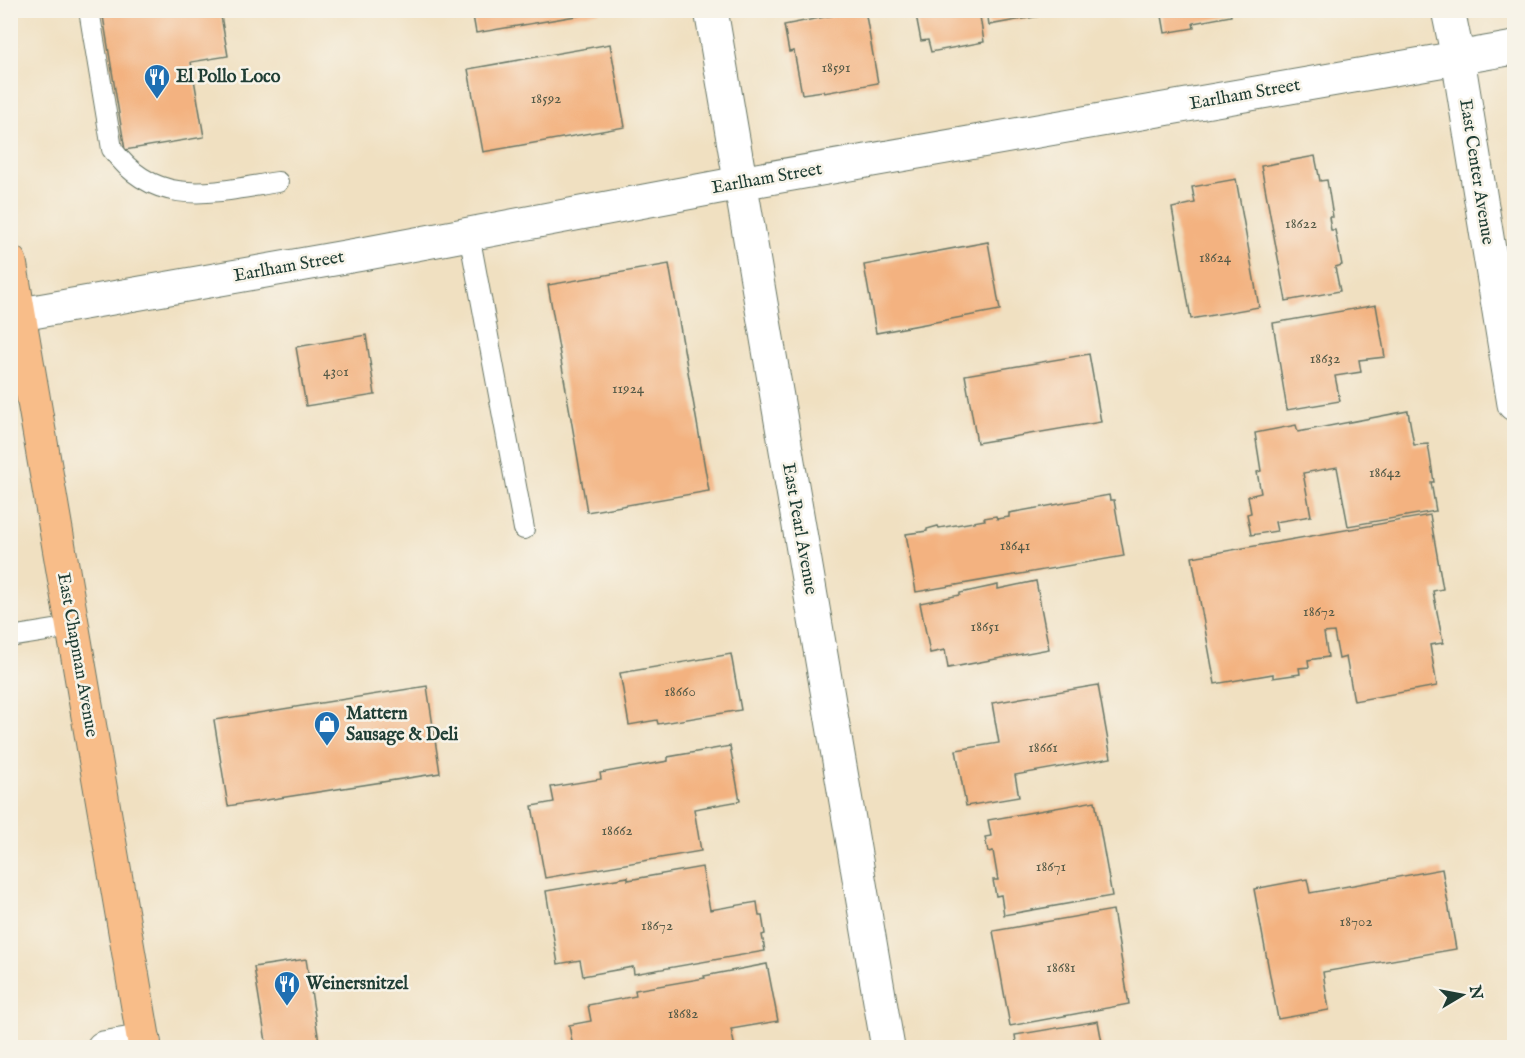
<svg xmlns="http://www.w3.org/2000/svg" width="1525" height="1058" font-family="'IM FELL English',serif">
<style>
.building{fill:#f3b280}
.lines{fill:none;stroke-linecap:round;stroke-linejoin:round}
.lane-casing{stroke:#687665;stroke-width:22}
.street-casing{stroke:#687665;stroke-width:35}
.primary-casing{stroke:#687665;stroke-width:35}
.lane{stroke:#fff;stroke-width:20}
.street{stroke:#fff;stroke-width:33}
.primary{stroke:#f8bd89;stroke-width:33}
.labels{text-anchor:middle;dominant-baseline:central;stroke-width:5;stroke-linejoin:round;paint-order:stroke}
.number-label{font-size:15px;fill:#545a47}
.poi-label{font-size:18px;font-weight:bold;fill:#1f3d34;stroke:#f7f3e8;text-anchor:start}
.street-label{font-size:18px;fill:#1f3d34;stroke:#f7f3e8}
</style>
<rect width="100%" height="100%" fill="#f7f3e8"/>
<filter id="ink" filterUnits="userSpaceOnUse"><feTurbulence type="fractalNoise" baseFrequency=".0167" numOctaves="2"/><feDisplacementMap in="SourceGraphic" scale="12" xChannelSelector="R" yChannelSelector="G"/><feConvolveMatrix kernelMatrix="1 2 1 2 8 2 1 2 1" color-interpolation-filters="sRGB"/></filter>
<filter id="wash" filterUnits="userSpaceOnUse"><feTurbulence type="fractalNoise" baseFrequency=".008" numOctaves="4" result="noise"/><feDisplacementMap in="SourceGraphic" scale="24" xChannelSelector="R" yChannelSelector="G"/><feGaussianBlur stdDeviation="1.35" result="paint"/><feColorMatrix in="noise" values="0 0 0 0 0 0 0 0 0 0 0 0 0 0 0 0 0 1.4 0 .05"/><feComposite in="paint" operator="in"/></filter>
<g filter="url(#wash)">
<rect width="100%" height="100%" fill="#f0e0c1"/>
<g id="blocks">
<!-- building -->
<path class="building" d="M102,10H220L228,56L191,62L204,137L125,150Z
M472,10H599V12L476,33Z
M860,10H865L878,83L824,93L823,91L802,94L794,51L789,52L784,25Z
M915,10H979L984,42L931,52L928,40L921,41Z
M987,10H1062V12L989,25Z
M1085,10H1101L1102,12L1085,14Z
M1161,10H1230L1231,16L1193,23L1194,28L1165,33Z
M610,44L625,127L483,152L468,69Z
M1315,156L1320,181L1327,180L1333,217H1329L1331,230H1335L1342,265L1335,267L1340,291L1286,301L1261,166Z
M1236,179L1259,307L1191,319L1172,208L1195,203L1192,187Z
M988,242L1000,310L876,333L864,265Z
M669,264L709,491L587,512L548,285Z
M1376,305L1385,357L1359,360L1361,372L1335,376L1340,401L1287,410L1273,323Z
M366,335L375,395L306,406L296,347Z
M1089,354L1101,422L977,443L965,375Z
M1408,411L1414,445L1428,444L1434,482H1431L1436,511L1348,526L1337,467L1303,473L1311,516L1275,522L1277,531L1251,535L1247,514L1251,513L1248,496L1261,493L1257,472L1261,471L1255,433L1296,425L1298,432Z
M1109,495L1110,500H1114L1124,556L916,592L906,534L927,531V529L938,526L939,528L985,520L984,518L996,516L997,519L1009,517V513Z
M1430,515L1443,589L1433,591L1443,643L1430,645L1437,686L1354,701L1346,657L1339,659L1334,632L1324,633L1328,657L1308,660L1309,667L1299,668L1300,674L1273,678V674L1215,684L1192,557Z
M1036,581L1049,649L948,668L945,650L930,653L920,603L960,595V593L998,585V589Z
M731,654L741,710L658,724L657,720L629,725L620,673Z
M1098,685L1111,758L1015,775L1019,797L966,806L956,750L999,743L992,703Z
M427,686L440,773L228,806L214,720Z
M730,746L740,801L694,809L701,851L545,878L532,806L554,802L551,787L601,779L600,773L668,761V757Z
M1095,801L1112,896L1004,915L1001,895L996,896L993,880H998L993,851L988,852L985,837L991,836L988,820Z
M702,867L710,910L757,902L759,916H762L765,934L762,935L765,951L634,974L633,967L583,976L580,960L558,964L546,891L628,877V880Z
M1442,869L1456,949L1323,972L1329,1010L1278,1019L1254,889L1307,879L1310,893Z
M1113,910L1129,1004L1010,1026L993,931Z
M306,959L320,1048H267L254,967Z
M767,964L778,1021L731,1029L735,1048H573L569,1025L591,1021L588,1005L636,996L635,990L705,978L704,976Z
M1098,1021L1103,1048H1017L1015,1035Z"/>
</g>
</g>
<g filter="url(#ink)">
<use href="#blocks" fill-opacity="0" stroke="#687665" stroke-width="1.5"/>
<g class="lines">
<!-- lane casing -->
<g class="lane-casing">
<path id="lane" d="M89,10L112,149C156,210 214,192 278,182
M469,234L524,529
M10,637L72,627"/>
</g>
<!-- street casing -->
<g class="street-casing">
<path id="street" d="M711,10L888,1048
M1448,10L1458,58L1514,404
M10,316L368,253L740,183L1514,48
M103,1048L144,1041"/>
</g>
<!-- primary casing -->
<g class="primary-casing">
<path id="primary" d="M10,262L145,1048"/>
</g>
<!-- lane -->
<use href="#lane" class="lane"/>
<!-- street -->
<use href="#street" class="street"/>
<!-- primary -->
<use href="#primary" class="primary"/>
</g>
</g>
<!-- icons -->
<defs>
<g id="restaurant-pin" transform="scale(1.35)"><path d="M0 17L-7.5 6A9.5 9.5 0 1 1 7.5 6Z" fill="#1f6fb2" stroke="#f7f3e8"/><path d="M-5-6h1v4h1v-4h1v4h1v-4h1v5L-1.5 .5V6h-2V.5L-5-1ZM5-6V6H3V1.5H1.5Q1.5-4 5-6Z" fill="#fff"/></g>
<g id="shop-pin" transform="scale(1.35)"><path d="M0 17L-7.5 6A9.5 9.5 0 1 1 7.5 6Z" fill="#1f6fb2" stroke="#f7f3e8"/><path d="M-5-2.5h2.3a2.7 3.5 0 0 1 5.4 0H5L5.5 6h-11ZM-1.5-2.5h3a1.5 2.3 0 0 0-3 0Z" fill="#fff"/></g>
</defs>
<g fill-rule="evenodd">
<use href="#restaurant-pin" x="157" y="77"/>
<use href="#shop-pin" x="327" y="724"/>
<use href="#restaurant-pin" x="287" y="984"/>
</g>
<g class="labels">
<!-- number labels -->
<g class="number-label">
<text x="836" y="67">18591</text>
<text x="546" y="98">18592</text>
<text x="1301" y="223">18622</text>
<text x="1215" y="257">18624</text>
<text x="1325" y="358">18632</text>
<text x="336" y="371">4301</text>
<text x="628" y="388">11924</text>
<text x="1385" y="472">18642</text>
<text x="1015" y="545">18641</text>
<text x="1319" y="611">18672</text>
<text x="985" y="626">18651</text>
<text x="680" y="691">18660</text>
<text x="1043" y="747">18661</text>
<text x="617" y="830">18662</text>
<text x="1051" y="866">18671</text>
<text x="1356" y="921">18702</text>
<text x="657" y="925">18672</text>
<text x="1061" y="967">18681</text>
<text x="683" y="1013">18682</text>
</g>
<!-- poi labels -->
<g class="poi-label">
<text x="176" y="77">El Pollo Loco</text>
<text x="346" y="714">Mattern<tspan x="346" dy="21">Sausage &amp; Deli</tspan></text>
<text x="306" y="984">Weinersnitzel</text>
</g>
<!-- street labels -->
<g class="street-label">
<text transform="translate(1245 95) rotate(-10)">Earlham Street</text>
<text transform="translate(1476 172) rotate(81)">East Center Avenue</text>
<text transform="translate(767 179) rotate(-10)">Earlham Street</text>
<text transform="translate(289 267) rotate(-10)">Earlham Street</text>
<text transform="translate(799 529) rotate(80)">East Pearl Avenue</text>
<text transform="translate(77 655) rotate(80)">East Chapman Avenue</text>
</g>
</g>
<!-- margin -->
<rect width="1525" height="1058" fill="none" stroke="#f7f3e8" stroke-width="36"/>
<!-- north arrow -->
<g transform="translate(1462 995) rotate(80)" stroke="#f7f3e8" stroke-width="4.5" paint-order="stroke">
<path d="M0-4.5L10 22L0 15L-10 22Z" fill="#1f3d34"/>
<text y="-9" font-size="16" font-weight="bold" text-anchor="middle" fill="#1f3d34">N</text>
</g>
</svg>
